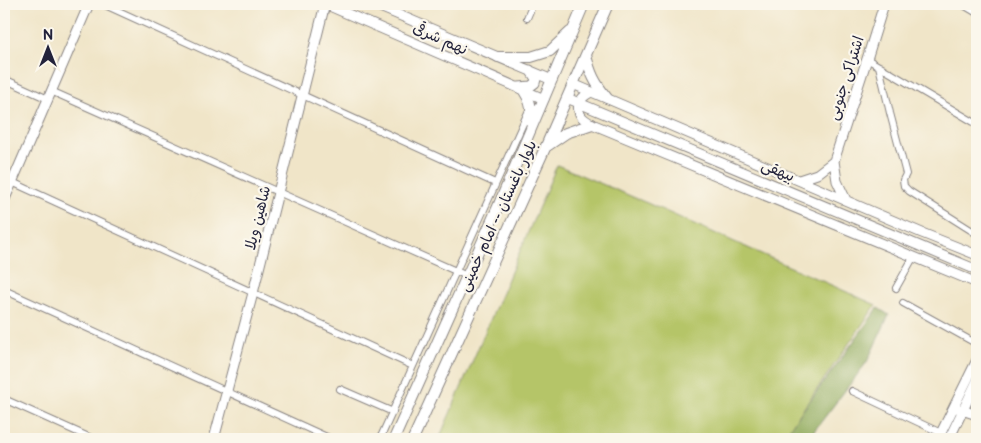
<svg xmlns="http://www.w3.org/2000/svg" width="981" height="443" font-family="'Balsamiq Sans','Playpen Sans Arabic',sans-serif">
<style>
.green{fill:#b5c567;stroke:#6c7451}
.forest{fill:#90aa5c;stroke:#59664c}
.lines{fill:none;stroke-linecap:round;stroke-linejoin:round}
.street-casing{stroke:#898482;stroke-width:8}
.secondary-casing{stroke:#898482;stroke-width:11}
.primary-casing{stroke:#898482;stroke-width:12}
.street{stroke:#fff;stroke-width:6}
.secondary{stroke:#fff;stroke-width:9}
.primary{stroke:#fff;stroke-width:10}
.labels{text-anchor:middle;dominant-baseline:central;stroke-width:4.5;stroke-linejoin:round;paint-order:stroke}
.street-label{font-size:15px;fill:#22223b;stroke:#fbf7ec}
</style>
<rect width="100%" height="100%" fill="#fbf7ec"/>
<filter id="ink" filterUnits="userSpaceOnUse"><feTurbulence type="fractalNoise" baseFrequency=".02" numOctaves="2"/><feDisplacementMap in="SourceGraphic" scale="10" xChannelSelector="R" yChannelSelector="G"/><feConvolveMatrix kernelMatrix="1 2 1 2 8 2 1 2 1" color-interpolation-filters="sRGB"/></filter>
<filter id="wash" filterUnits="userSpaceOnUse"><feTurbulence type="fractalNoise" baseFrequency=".0096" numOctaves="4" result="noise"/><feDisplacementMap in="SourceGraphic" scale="20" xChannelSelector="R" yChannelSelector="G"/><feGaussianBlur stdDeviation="1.12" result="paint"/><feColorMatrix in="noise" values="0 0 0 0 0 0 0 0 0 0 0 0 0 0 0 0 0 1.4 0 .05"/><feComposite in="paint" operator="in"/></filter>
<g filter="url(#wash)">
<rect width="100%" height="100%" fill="#f0e5c8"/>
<!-- green -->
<path class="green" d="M557,165L647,203L876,305L782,439H439Z"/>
<!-- forest -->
<path class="forest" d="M878,308L889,315L867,362L808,439H782Z"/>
</g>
<g filter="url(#ink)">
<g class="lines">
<!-- street casing -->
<g class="street-casing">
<path id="street" d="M103,4L495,183
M962,4L977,13
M527,18L533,4
M867,59L977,124
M879,66L890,113L906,174L903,180L904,186L909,191L977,234
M4,79L48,99
M51,91L467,276
M12,182L413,366
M896,288L914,256
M4,290L331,439
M903,303L977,344
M340,389L393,412
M852,391L941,433
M4,399L93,439
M380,439L530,108"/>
</g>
<!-- secondary casing -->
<g class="secondary-casing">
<path id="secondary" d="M325,4L544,99
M373,4L552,80
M573,84L922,233L977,255
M519,87L531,86L535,83L536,79L530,70
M592,92C583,95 575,104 580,114C582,119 588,122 592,124L977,283
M567,98L977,270
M799,180L817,174L834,161
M846,200L837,181L834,161L867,59L884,4
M4,201L89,4
M959,409L977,415
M214,439L253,293L325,4
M938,439L977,360
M949,439L977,381"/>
</g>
<!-- primary casing -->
<g class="primary-casing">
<path id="primary" d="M586,55C590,73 595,83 607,98
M498,57H531L550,51L570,32
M524,91C530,100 533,111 531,123
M547,146L566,133L592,124
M394,439L497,209L584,4
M413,439L546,146L608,4"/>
</g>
<!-- street -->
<use href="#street" class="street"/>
<!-- secondary -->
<use href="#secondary" class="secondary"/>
<!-- primary -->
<use href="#primary" class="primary"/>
</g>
</g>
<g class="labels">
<!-- street labels -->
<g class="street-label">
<text transform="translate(440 39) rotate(24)">نهم شرقی</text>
<text transform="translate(846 78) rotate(-72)">اشتراکی جنوبی</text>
<text transform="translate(778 171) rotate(23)">بیهقی</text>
<text transform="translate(498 216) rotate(-65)">بلوار باغستان -- امام خمینی</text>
<text transform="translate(258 218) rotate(-76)">شاهین ویلا</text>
</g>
</g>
<!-- margin -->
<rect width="981" height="443" fill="none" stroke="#fbf7ec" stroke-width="20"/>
<!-- north arrow -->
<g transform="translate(48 48)" stroke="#fbf7ec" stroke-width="4" paint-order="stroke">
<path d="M0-4L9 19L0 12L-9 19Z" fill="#22223b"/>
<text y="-8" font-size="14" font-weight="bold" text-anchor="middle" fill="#22223b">N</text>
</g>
</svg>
